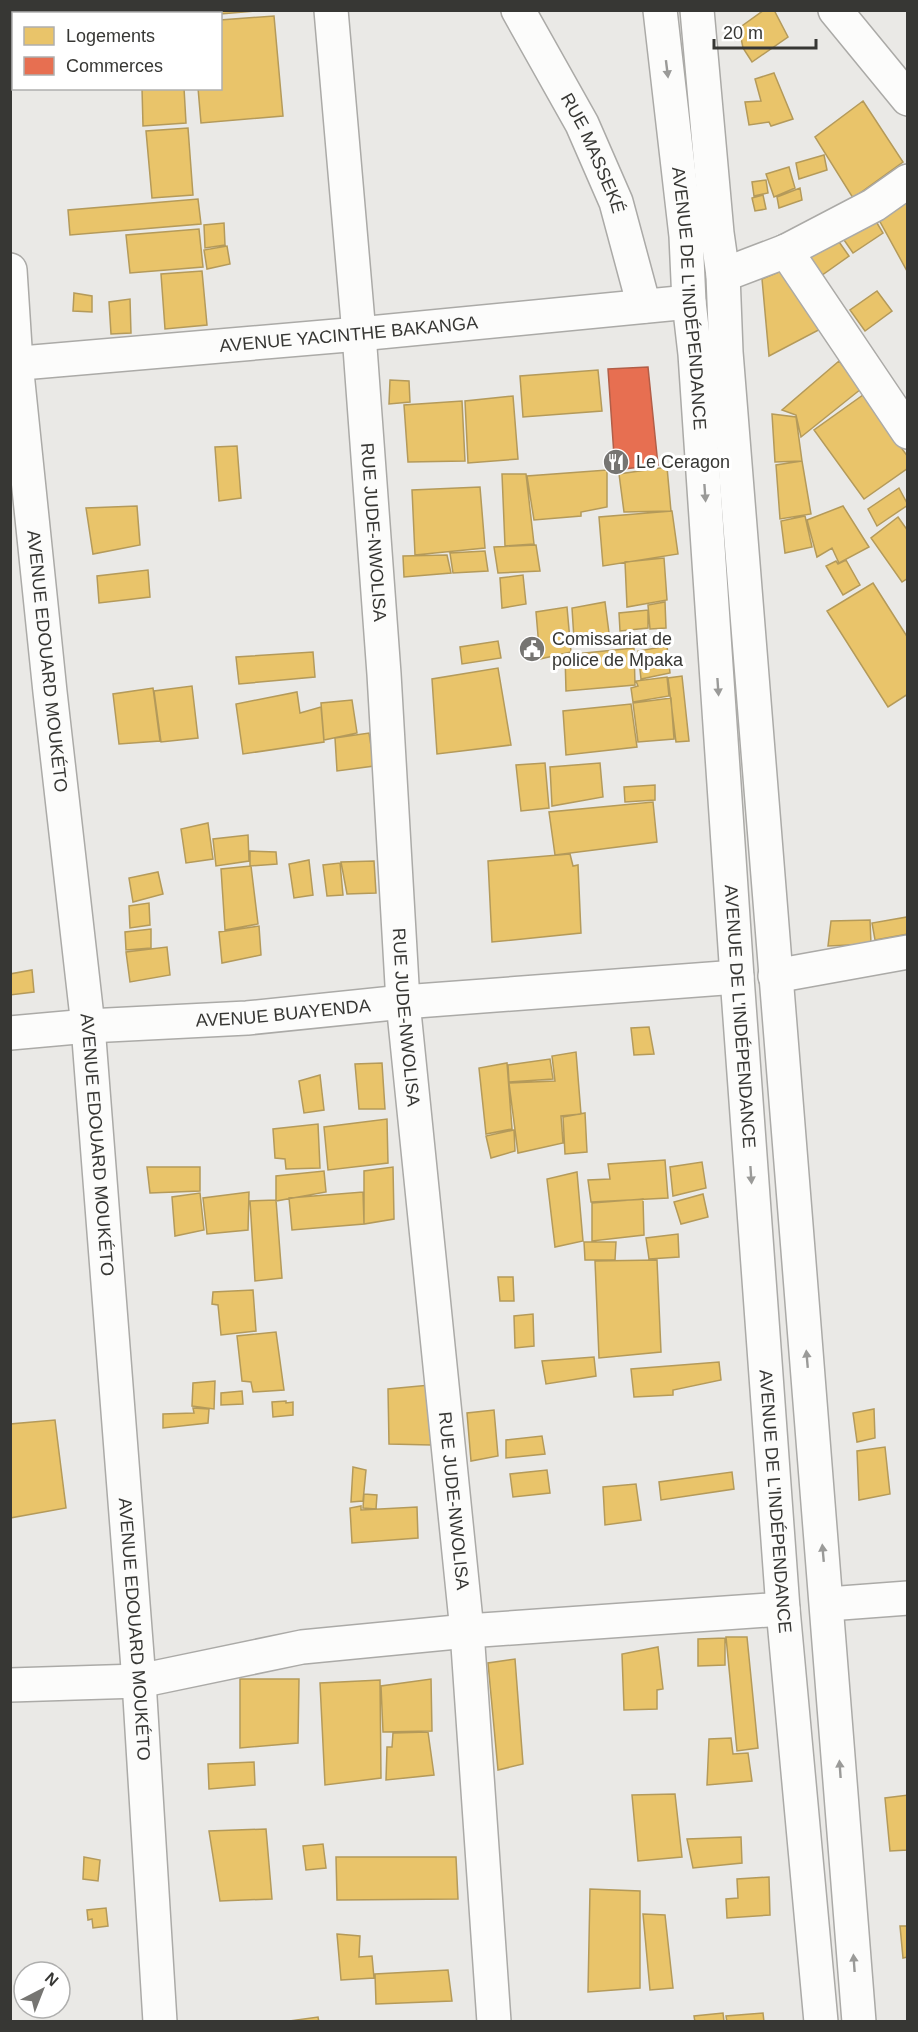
<svg xmlns="http://www.w3.org/2000/svg" width="918" height="2032" font-family="Helvetica,sans-serif">
<style>
.homes{fill:#e9c46a;stroke:#b49a5a;stroke-width:1.5}
.shops{fill:#e76f51;stroke:#b25e48;stroke-width:1.5}
.lines{fill:none;stroke-linecap:round;stroke-linejoin:round}
.minor-casing{stroke:#abaaa7;stroke-width:36}
.tertiary-casing{stroke:#abaaa7;stroke-width:36}
.minor{stroke:#fcfcfb;stroke-width:33}
.tertiary{stroke:#fcfcfb;stroke-width:33}
.oneway{fill:#9a9a98}
.labels{text-anchor:middle;dominant-baseline:central;stroke-width:6;stroke-linejoin:round;paint-order:stroke}
.street-label{font-size:18px;fill:#373734;stroke:#fff}
.poi-label{font-size:18px;fill:#373734;stroke:#fff;text-anchor:start}
</style>
<rect width="100%" height="100%" fill="#eae9e6"/>
<!-- homes -->
<path class="homes" d="M51,10H85V14H51Z
M88,10H185V14H88Z
M194,10H255V11L220,14H194Z
M764,10H774L788,37L752,62L743,48L739,28Z
M274,16L283,116L201,123L198,88H220V20Z
M774,73L793,119L771,126L769,122L749,125L745,102L761,101L755,79Z
M142,88H184L186,123L143,126Z
M863,101L903,162L853,198L815,137Z
M188,128L193,195L152,198L146,131Z
M824,155L827,170L799,179L796,163Z
M789,167L795,188L774,197L766,174Z
M766,180L768,193L754,196L752,182Z
M800,188L802,200L779,208L777,197Z
M763,195L766,209L755,211L752,198Z
M198,199L201,224L70,235L68,210Z
M908,201V270L907,271L878,218Z
M874,218L883,233L853,253L844,240Z
M224,223L225,245L205,248L204,225Z
M199,229L203,267L130,273L126,235Z
M837,239L849,256L818,278L805,261Z
M227,246L230,264L207,269L204,250Z
M788,268L830,324L769,356L762,279Z
M202,271L207,325L165,329L161,274Z
M877,291L892,311L865,331L850,310Z
M74,293L92,296V312L73,311Z
M130,299L131,333L111,334L109,302Z
M839,361L861,389L801,437L796,415L782,410Z
M598,370L602,411L523,417L520,376Z
M390,380L409,381L410,402L389,404Z
M863,395L908,457V468L864,499L814,430Z
M513,396L518,459L468,463L465,401Z
M462,401L465,461L408,462L404,405Z
M772,414L796,417L802,461L775,462Z
M237,446L241,498L219,501L215,447Z
M802,461L811,514L780,519L776,465Z
M667,467L671,511L624,512L619,474Z
M607,470V507L581,512V516L534,520L527,476Z
M502,474H526L534,544L505,546Z
M480,487L485,548L415,555L412,490Z
M899,488L908,505L877,526L868,509Z
M137,506L140,545L93,554L86,508Z
M843,506L869,547L839,563L832,548L817,557L807,520Z
M672,511L678,554L603,566L599,517Z
M805,516L812,547L785,553L781,521Z
M898,517L908,531V578L902,582L871,538Z
M536,545L540,571L498,573L494,547Z
M485,551L488,571L453,573L450,553Z
M447,555L451,573L404,577L403,556Z
M664,558L667,600L627,607L625,562Z
M846,560L860,585L843,595L826,566L836,561L838,564Z
M148,570L150,597L99,603L97,576Z
M523,575L526,604L502,608L500,578Z
M873,583L908,638V694L888,707L827,611Z
M605,602L609,633L574,639L572,608Z
M665,602L666,628L650,629L648,605Z
M567,607L571,652L540,659L536,612Z
M648,610V628L620,631L619,613Z
M498,641L501,658L462,664L460,647Z
M667,646L670,673L641,679L638,651Z
M634,648L635,685L566,691L565,655Z
M313,652L315,677L239,684L236,657Z
M498,668L511,745L437,754L432,679Z
M682,676L689,741L676,742L668,678Z
M667,677L669,696L633,702L631,688L638,686L636,681Z
M192,686L198,738L161,742L154,691Z
M153,688L160,741L119,744L113,694Z
M297,692L300,713L321,707L324,742L243,754L236,704Z
M671,698L674,739L638,742L633,703Z
M352,700L357,733L324,740L321,703Z
M631,704L637,747L566,755L563,711Z
M369,733L374,766L337,771L335,738Z
M545,763L549,808L521,811L516,765Z
M600,763L603,797L552,806L550,767Z
M655,785V800L625,802L624,787Z
M653,802L657,842L555,855L549,812Z
M208,823L213,859L186,863L181,829Z
M248,835L249,861L216,866L213,839Z
M250,851L276,852L277,864L250,866Z
M570,854L573,866L578,865L581,933L492,942L488,861Z
M309,860L313,895L294,898L289,864Z
M374,861L376,893L347,894L341,862Z
M340,863L343,895L327,896L323,865Z
M251,866L258,924L225,930L221,869Z
M158,872L163,894L133,902L129,878Z
M149,903L150,925L130,928L129,906Z
M907,917L908,934L875,940L872,923Z
M870,920L871,944L828,946L831,921Z
M259,926L261,955L222,963L219,932Z
M151,929V948L126,950L125,932Z
M167,947L170,975L130,982L126,952Z
M32,970L34,992L10,995V974Z
M649,1027L654,1054L634,1055L631,1028Z
M576,1052L581,1114L561,1116L563,1143L518,1153L509,1083L555,1081L552,1056Z
M550,1059L553,1079L509,1082L508,1065Z
M382,1063L385,1109H359L355,1064Z
M507,1063L512,1129L486,1134L479,1068Z
M320,1075L324,1110L304,1113L299,1081Z
M585,1113L587,1152L565,1154L563,1117Z
M387,1119L388,1163L328,1170L324,1127Z
M318,1124L320,1168L286,1169L285,1159L275,1158L273,1129Z
M514,1130L515,1151L491,1158L486,1136Z
M665,1160L668,1198L591,1202L588,1180L610,1179L608,1164Z
M702,1162L706,1188L673,1196L670,1167Z
M147,1167H200V1191L150,1193Z
M393,1167L394,1219L364,1224V1171Z
M324,1171L326,1192L276,1201V1176Z
M577,1172L583,1241L555,1247L547,1179Z
M249,1192L248,1230L207,1234L203,1198Z
M363,1192L364,1224L292,1230L289,1198Z
M200,1193L204,1230L175,1236L172,1197Z
M703,1194L708,1217L681,1224L674,1202Z
M643,1199L644,1235L592,1241V1203Z
M276,1200L282,1278L255,1281L250,1201Z
M678,1234L679,1257L649,1259L646,1238Z
M584,1242H616L615,1260H585Z
M657,1260L661,1352L599,1358L595,1261Z
M498,1277H513L514,1301H500Z
M253,1290L256,1331L221,1335L218,1305L212,1304L213,1292Z
M533,1314L534,1346L515,1348L514,1316Z
M276,1332L284,1390L253,1392L251,1382L242,1381L237,1336Z
M594,1357L596,1376L546,1384L542,1361Z
M719,1362L721,1380L673,1390V1395L634,1397L631,1369Z
M215,1381L214,1409L192,1406L193,1383Z
M430,1385L431,1445L389,1444L388,1389Z
M242,1391L243,1404L221,1405V1393Z
M286,1401V1403L293,1402V1415L273,1417L272,1402Z
M193,1408L209,1409L208,1423L163,1428V1414L194,1413Z
M874,1409L875,1438L857,1442L853,1413Z
M494,1410L498,1456L471,1461L467,1413Z
M55,1420L66,1508L10,1518V1424Z
M542,1436L545,1454L506,1458V1440Z
M885,1447L890,1494L859,1500L857,1451Z
M353,1467L366,1470L363,1501L351,1502Z
M547,1470L550,1493L513,1497L510,1474Z
M732,1472L734,1489L661,1500L659,1482Z
M636,1484L641,1520L605,1525L603,1487Z
M364,1494L377,1495L376,1509L363,1508Z
M361,1506V1510L417,1507L418,1538L352,1543L350,1508Z
M726,1637H747L758,1748L737,1751Z
M725,1638V1665L698,1666V1639Z
M658,1647L663,1689L657,1690V1709L624,1710L622,1654Z
M515,1659L523,1764L498,1770L488,1663Z
M240,1679H299L298,1743L240,1748Z
M431,1679L432,1731L383,1732L381,1686Z
M380,1680L381,1778L325,1785L320,1683Z
M428,1732L434,1775L386,1780L387,1747H392L393,1733Z
M731,1738L733,1754L748,1753L752,1781L707,1785L709,1739Z
M254,1762L255,1785L209,1789L208,1764Z
M675,1794L682,1857L638,1861L632,1795Z
M908,1795V1850L890,1851L885,1798Z
M266,1829L272,1899L220,1901L209,1831Z
M741,1837L742,1863L693,1868L687,1839Z
M323,1844L326,1868L306,1870L303,1846Z
M84,1857L100,1860L98,1881L83,1879Z
M336,1857H456L458,1899L337,1900Z
M769,1877L770,1915L727,1918L726,1899L738,1898L737,1879Z
M590,1889L640,1891V1988L588,1992Z
M106,1908L108,1926L93,1928L92,1919L88,1920L87,1910Z
M643,1914L665,1915L673,1988L650,1990Z
M900,1926H908V1957L903,1958Z
M337,1934L360,1936L359,1957L372,1956L374,1978L341,1980Z
M448,1970L452,2001L376,2004L375,1974Z
M723,2013L724,2022H695L694,2016Z
M763,2013L764,2022H727L726,2016Z
M318,2017L319,2022H282Z"/>
<!-- shops -->
<path class="shops" d="M648,367L658,465L615,470L608,369Z"/>
<g class="lines">
<!-- minor casing -->
<g class="minor-casing">
<g id="minor">
<path id="s1" d="M331,10L359,334L384,674L403,1002L467,1631L494,2022"/>
<path id="s2" d="M518,10L582,124L616,202L644,306"/>
<path d="M835,10L908,99"/>
<path d="M786,251L908,432"/>
<path id="s3" d="M10,270L16,363L50,692L88,1026L139,1681L160,2022"/>
<path d="M723,275L786,251L874,205L908,181"/>
<path id="s4" d="M10,364L359,334L689,302"/>
<path d="M775,976L908,952"/>
<path id="s5" d="M10,1033L88,1026L247,1018L403,1002L737,977"/>
<path d="M828,1604L908,1598"/>
<path d="M10,1685L139,1681L302,1647L467,1631L783,1609"/>
</g>
</g>
<!-- tertiary casing -->
<g class="tertiary-casing">
<g id="tertiary">
<path id="s6" d="M660,10L686,236L689,302L695,354L737,977L783,1609L821,2022"/>
<path d="M697,10L717,233L723,275L726,352C769,909 817,1465 859,2022"/>
</g>
</g>
<!-- minor -->
<use href="#minor" class="minor"/>
<!-- tertiary -->
<use href="#tertiary" class="tertiary"/>
</g>
<!-- one-way arrows -->
<defs><path id="oneway-solid" d="M-6-.8H1V-3.2L6.5 0L1 3.2V.8H-6Z" transform="scale(1.5)"/></defs>
<g class="oneway">
<use href="#oneway-solid" transform="translate(667 69) rotate(83)"/>
<use href="#oneway-solid" transform="translate(705 493) rotate(86)"/>
<use href="#oneway-solid" transform="translate(718 687) rotate(86)"/>
<use href="#oneway-solid" transform="translate(751 1175) rotate(86)"/>
<use href="#oneway-solid" transform="translate(807 1359) rotate(-95)"/>
<use href="#oneway-solid" transform="translate(823 1553) rotate(-95)"/>
<use href="#oneway-solid" transform="translate(840 1769) rotate(-94)"/>
<use href="#oneway-solid" transform="translate(854 1963) rotate(-94)"/>
</g>
<!-- icons -->
<defs>
<g id="restaurant-disc" transform="scale(1.35)"><circle r="9.5" fill="#767572" stroke="#fff"/><path d="M-5-6h1v4h1v-4h1v4h1v-4h1v5L-1.5 .5V6h-2V.5L-5-1ZM5-6V6H3V1.5H1.5Q1.5-4 5-6Z" fill="#fff"/></g>
<g id="civic-disc" transform="scale(1.35)"><circle r="9.5" fill="#767572" stroke="#fff"/><path d="M-.6-6.5H3V-4.5H.6V-3L4-1V1h2V6H-6V1h2V-1L-.6-3ZM-1.2 2.5V6h2.4V2.5Z" fill="#fff"/></g>
</defs>
<g fill-rule="evenodd">
<use href="#restaurant-disc" x="616" y="462"/>
<use href="#civic-disc" x="532" y="649"/>
</g>
<g class="labels">
<!-- street labels -->
<g class="street-label">
<text stroke="none"><textPath href="#s2" startOffset="162">RUE MASSEKÉ</textPath></text>
<text stroke="none"><textPath href="#s6" startOffset="290">AVENUE DE L'INDÉPENDANCE</textPath></text>
<text stroke="none"><textPath href="#s4" startOffset="340">AVENUE YACINTHE BAKANGA</textPath></text>
<text stroke="none"><textPath href="#s1" startOffset="524">RUE JUDE-NWOLISA</textPath></text>
<text stroke="none"><textPath href="#s3" startOffset="393">AVENUE EDOUARD MOUKÉTO</textPath></text>
<text stroke="none"><textPath href="#s5" startOffset="274">AVENUE BUAYENDA</textPath></text>
<text stroke="none"><textPath href="#s6" startOffset="1010">AVENUE DE L'INDÉPENDANCE</textPath></text>
<text stroke="none"><textPath href="#s1" startOffset="1010">RUE JUDE-NWOLISA</textPath></text>
<text stroke="none"><textPath href="#s3" startOffset="879">AVENUE EDOUARD MOUKÉTO</textPath></text>
<text stroke="none"><textPath href="#s1" startOffset="1496">RUE JUDE-NWOLISA</textPath></text>
<text stroke="none"><textPath href="#s6" startOffset="1496">AVENUE DE L'INDÉPENDANCE</textPath></text>
<text stroke="none"><textPath href="#s3" startOffset="1365">AVENUE EDOUARD MOUKÉTO</textPath></text>
</g>
<!-- poi labels -->
<g class="poi-label">
<text x="636" y="462">Le Ceragon</text>
<text x="552" y="639">Comissariat de<tspan x="552" dy="21">police de Mpaka</tspan></text>
</g>
</g>
<!-- border -->
<rect width="918" height="2032" fill="none" stroke="#373734" stroke-width="24"/>
<!-- legend -->
<rect x="12" y="12" width="210" height="78" fill="#ffffff" stroke="#afafae" stroke-width="1.5"/>
<rect x="24" y="27" width="30" height="18" fill="#e9c46a" stroke="#afafae" stroke-width="1.5"/>
<text x="66" y="42" font-size="18" fill="#373734">Logements</text>
<rect x="24" y="57" width="30" height="18" fill="#e76f51" stroke="#afafae" stroke-width="1.5"/>
<text x="66" y="72" font-size="18" fill="#373734">Commerces</text>
<!-- north arrow -->
<g transform="translate(42 1990) rotate(42)"><circle r="28" fill="#ffffff" stroke="#afafae" stroke-width="1.5"/>
<path d="M0-4.5L10 22L0 15L-10 22Z" fill="#767572"/>
<text y="-9" font-size="16" font-weight="bold" text-anchor="middle" fill="#373734">N</text>
</g>
<!-- scale -->
<path d="M714 39v9h102v-9" fill="none" stroke="#373734" stroke-width="3"/>
<text x="723" y="39" font-size="18" fill="#373734" stroke="#ffffff" stroke-width="4.5" paint-order="stroke">20 m</text>
</svg>
